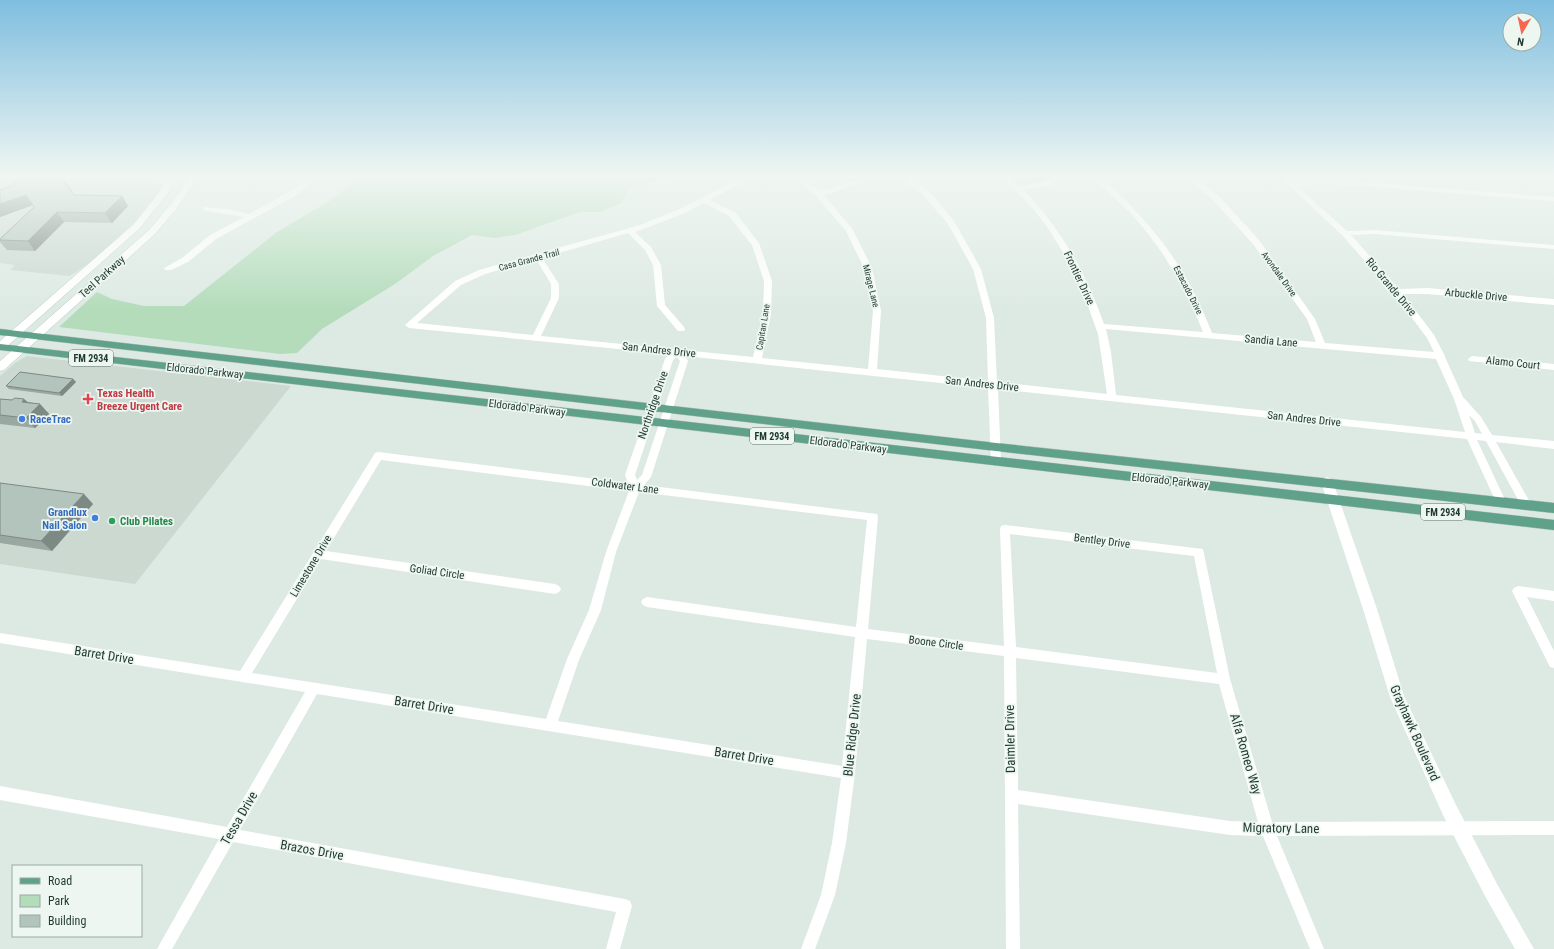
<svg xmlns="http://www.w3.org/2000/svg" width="1554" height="949" font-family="'Roboto Condensed',sans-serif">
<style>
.built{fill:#cbd9d1}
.green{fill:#b4dcbb}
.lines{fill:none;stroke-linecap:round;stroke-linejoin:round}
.secondary-casing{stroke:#b0cabe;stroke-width:1}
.primary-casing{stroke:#bcc4c1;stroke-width:1}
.minor{fill:#fff;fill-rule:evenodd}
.tertiary{fill:#fff;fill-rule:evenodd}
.secondary{fill:#fff;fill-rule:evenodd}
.primary{fill:#5fa18a;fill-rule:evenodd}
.wall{fill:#99a9a1}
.shaded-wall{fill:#7d8983}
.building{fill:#b2c4bb;stroke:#7d8983}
.health-dot{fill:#e0444e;stroke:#edf6f1;stroke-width:1.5}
.shop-dot{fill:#3f7fe0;stroke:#edf6f1;stroke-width:1.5}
.leisure-dot{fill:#2e9e5b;stroke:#edf6f1;stroke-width:1.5}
.labels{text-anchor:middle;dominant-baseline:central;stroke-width:3.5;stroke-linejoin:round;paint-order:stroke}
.far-street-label{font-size:9px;fill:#1e392f;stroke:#edf6f1}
.shield{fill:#edf6f1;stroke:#5c7269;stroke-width:1}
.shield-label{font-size:10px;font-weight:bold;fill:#1e392f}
.street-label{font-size:11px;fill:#1e392f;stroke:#edf6f1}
.health-label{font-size:11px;font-weight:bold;fill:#be3a42;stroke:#edf6f1;text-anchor:start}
.shop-label{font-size:11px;font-weight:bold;fill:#366cbe;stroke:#edf6f1;text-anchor:start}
.leisure-label{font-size:11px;font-weight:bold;fill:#27864d;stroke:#edf6f1;text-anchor:start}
.near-street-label{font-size:13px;fill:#1e392f;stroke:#edf6f1}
</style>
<rect width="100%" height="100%" fill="#ddeae3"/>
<!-- built -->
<path class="built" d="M0,177H139L162,183L159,193L135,222L89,263L70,276L10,270L15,265L0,263Z
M27,356L291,386L135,584L0,564V376L15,363Z"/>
<!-- green -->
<path class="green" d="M359,177H492L502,178L506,177H669L660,180L630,187L621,203L600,212H580L515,235L494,238L472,235L433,256L395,284L322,329L297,353L280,354L59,327L97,292L112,299L144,306H184L277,232L331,200Z
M1010,177H1052L1044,181L1021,185Z"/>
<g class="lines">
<!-- secondary casing -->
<g class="secondary-casing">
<path id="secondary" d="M169,177H177L168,193L139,229L4,349L0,350V341L133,225L161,190Z
M189,177H197L177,208L155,234L4,370L0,371V361L149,230L171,204Z"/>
</g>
<!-- primary casing -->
<g class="primary-casing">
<path id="primary" d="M0,329L996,443L1554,503V513L996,451L0,335Z
M0,344L1554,520V530L0,350Z"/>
</g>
<!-- minor -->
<path class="minor" d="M312,177H320L293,197L216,239L188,262L171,270H165L164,268L182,258L210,235L244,217C236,215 206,212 202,209L203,207L227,209L249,214L287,193Z
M744,177H752L709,200L735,212L759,243L772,281L771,314L762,358L868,369L873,311L864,268L846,231L816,196L793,177H801L820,191L869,177H878L877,178L824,195L853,230L872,268L881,311L877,369L988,381L986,318L973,269L948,224L923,195L902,177H910L929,191L954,221L981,269L994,318L997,382L1107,394L1098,334L1080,284L1070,264L1048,228L1034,210L1003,177H1010L1020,187L1042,182L1055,177H1064L1047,186L1024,190C1061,229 1086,273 1104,324L1203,332C1186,289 1165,252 1134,217C1126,207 1098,185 1094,177H1101C1153,224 1186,266 1212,333L1316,342L1307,319L1253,244L1213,200L1185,177H1193L1219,196L1259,240L1315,319L1325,343L1434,352L1427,338L1394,294L1342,235L1280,177H1287L1293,182L1323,179L1554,197V201L1323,183L1297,186L1347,231L1375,230L1554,245V249L1375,234L1351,235L1399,289L1428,288L1554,299V305L1428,294H1403L1434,335L1445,356V357L1463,397L1481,417L1492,435L1554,441V449L1496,442L1531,504L1530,507H1522L1486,441L1477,440L1506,502L1505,505H1497L1496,502L1467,439L998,389L1001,462L999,465H993L991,462L988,388L685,356L688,361L651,477L644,485L877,514L878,517L868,629L1004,646L1000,529L1001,526L1005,525L1203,549L1230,679L1272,822L1554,821V835L1277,836L1324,949H1310L1263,836L1230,835L1018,804L1020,949H1006L1004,656L867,639L855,773L846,843L835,895L815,949H801L821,895L832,843L841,778L317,694L240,830L625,899L630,901L632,906L620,949H606L616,912L233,842L172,949H157L219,839L0,800V786L227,827L305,692L0,643V633L240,671L375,453L378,452L628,483L625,475L665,359L669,354L409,328L405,325L455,281L479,270L640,225L677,210ZM704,203L729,216L752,245L764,281L763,314L753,357L541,336L559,298V284L542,258L628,233L645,250L653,265L657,306L678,331H684L685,329L684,327L665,305L661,265L651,247L635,232L683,214ZM536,259L551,284V298L533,335L417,323L461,285L485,274ZM1106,329L1436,359L1454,399L1465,432L1116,395L1111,352ZM677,357L680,361L642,475L637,480L635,475L673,360ZM1469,415L1475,421L1482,434L1475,433ZM381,460L629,491L606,552L589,610L567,659L546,719L252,673L321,559L555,594L559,592L561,589L559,586L555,584L326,551ZM639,492L867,520L856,627L647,597L643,599L641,602L643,605L647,607L855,637L842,766L558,721L579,660L601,610L616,552ZM1010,534L1194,556L1217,673L1016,647ZM1016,658L1219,684L1258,822L1230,821L1018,790Z
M1472,356L1554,364V370L1469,361L1468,359Z
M1518,586L1554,591V601L1527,597L1554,651V668L1550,667L1512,591L1514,588Z"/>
<!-- tertiary -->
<path class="tertiary" d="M1327,477L1331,479L1333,482L1377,609L1404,696L1455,803L1497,884L1534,949H1515L1485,896L1443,815L1390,697L1363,609L1321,482L1323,479Z"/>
<!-- secondary -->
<use href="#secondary" class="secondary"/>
<!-- primary -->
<use href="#primary" class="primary"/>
</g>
<!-- wall -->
<path class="wall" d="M66,182L73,192L71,193L74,195L122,196L128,206L112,223L64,222L35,251L7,250L0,242V239L34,207L33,205L0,217V190Z
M73,379L76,382L62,396L9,389L6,386Z
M0,399L12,400L24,399L28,402L40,404L49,414L35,428L0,424Z
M0,483L93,504L52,551L0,543Z"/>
<!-- shaded-wall -->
<path class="shaded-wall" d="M66,182L73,192L70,193L64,183Z
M26,195L33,205L0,217V204Z
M122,196L128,206L112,223L105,213Z
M57,212L64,222L35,251L28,241Z
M73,379L76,382L62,396L59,393Z
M24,399L34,409L22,402Z
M40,404L49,414L35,428L26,418Z
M84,494L93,504L52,551L41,541Z"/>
<!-- building -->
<path class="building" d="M23,177H61L66,182L64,183L74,195L122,196L105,213L57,212L28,241L0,240V239L34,207L26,195L0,204V190L14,185L11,180Z
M20,372L73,379L59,393L6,386Z
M15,398L24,399L22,402L40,404L26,418L0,415V399L12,400Z
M0,483L84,494L41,541L0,535Z"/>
<!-- sky -->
<linearGradient id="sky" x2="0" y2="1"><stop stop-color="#7fbedf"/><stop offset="0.57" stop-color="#f0f6f2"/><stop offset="1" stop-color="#f0f6f2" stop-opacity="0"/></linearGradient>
<rect width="1554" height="309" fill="url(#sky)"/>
<!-- markers -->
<path class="health-dot" d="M86 393h4v4h4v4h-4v4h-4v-4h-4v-4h4z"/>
<g class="shop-dot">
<circle cx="22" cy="419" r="4"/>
<circle cx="95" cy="518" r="4"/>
</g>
<circle class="leisure-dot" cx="112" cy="521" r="4"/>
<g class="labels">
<!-- far-street labels -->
<g class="far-street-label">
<text transform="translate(529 260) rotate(-15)">Casa Grande Trail</text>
<text transform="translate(1279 274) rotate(54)">Avondale Drive</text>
<text transform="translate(871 286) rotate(76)">Mirage Lane</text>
<text transform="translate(1188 290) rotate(63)">Estacado Drive</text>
<text transform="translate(763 327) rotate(-81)">Capitan Lane</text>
</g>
<!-- shield labels -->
<g class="shield">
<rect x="69" y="350" width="44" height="16" rx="3"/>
<rect x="750" y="428" width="44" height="16" rx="3"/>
<rect x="1421" y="504" width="44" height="16" rx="3"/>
</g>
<g class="shield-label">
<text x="91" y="358">FM 2934</text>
<text x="772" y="436">FM 2934</text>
<text x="1443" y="512">FM 2934</text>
</g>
<!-- street labels -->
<g class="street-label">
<text transform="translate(102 277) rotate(-42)">Teel Parkway</text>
<text transform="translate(1079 278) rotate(65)">Frontier Drive</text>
<text transform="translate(1391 287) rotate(50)">Rio Grande Drive</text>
<text transform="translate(1476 295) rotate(5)">Arbuckle Drive</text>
<text transform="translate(1271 341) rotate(5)">Sandia Lane</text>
<text transform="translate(659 350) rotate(6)">San Andres Drive</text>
<text transform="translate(1513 363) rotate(6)">Alamo Court</text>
<text transform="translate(205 371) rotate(6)">Eldorado Parkway</text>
<text transform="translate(982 384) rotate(6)">San Andres Drive</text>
<text transform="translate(653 405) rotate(-71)">Northridge Drive</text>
<text transform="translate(527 408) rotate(7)">Eldorado Parkway</text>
<text transform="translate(1304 419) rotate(6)">San Andres Drive</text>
<text transform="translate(848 445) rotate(7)">Eldorado Parkway</text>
<text transform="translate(1170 481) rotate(6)">Eldorado Parkway</text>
<text transform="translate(625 486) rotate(7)">Coldwater Lane</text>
<text transform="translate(1102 541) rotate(7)">Bentley Drive</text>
<text transform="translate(311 566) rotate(-59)">Limestone Drive</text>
<text transform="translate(437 572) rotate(8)">Goliad Circle</text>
<text transform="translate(936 643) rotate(7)">Boone Circle</text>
</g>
<!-- health labels -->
<g class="health-label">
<text x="97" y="393">Texas Health<tspan x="97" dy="13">Breeze Urgent Care</tspan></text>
</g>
<!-- shop labels -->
<g class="shop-label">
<text x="30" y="419">RaceTrac</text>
<text x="87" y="512" text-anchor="end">Grandlux<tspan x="87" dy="13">Nail Salon</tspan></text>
</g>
<!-- leisure labels -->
<g class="leisure-label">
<text x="120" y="521">Club Pilates</text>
</g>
<!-- near-street labels -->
<g class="near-street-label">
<text transform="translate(104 655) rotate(9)">Barret Drive</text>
<text transform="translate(424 705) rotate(9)">Barret Drive</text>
<text transform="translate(1415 733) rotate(66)">Grayhawk Boulevard</text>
<text transform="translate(852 735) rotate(-84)">Blue Ridge Drive</text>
<text transform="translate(1010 739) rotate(-91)">Daimler Drive</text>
<text transform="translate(1246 754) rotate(74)">Alfa Romeo Way</text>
<text transform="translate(744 756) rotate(9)">Barret Drive</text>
<text transform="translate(239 818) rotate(-60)">Tessa Drive</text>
<text transform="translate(1281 828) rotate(1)">Migratory Lane</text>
<text transform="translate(312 850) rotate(10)">Brazos Drive</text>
</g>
</g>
<!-- legend -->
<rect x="12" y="865" width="130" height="72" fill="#edf6f1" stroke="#9aaaa3"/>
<rect x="20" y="878" width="20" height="6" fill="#5fa18a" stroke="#9aaaa3"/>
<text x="48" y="885" font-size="12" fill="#1e392f">Road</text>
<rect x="20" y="895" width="20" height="12" fill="#b4dcbb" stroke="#9aaaa3"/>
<text x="48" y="905" font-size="12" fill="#1e392f">Park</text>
<rect x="20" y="915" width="20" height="12" fill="#b2c4bb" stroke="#9aaaa3"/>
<text x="48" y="925" font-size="12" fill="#1e392f">Building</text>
<!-- north arrow -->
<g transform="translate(1522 32) rotate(189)"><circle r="19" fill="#edf6f1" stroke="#9aaaa3"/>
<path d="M0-3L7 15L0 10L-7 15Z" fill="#f7664d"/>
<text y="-6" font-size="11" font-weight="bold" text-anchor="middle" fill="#1e392f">N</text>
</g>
</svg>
